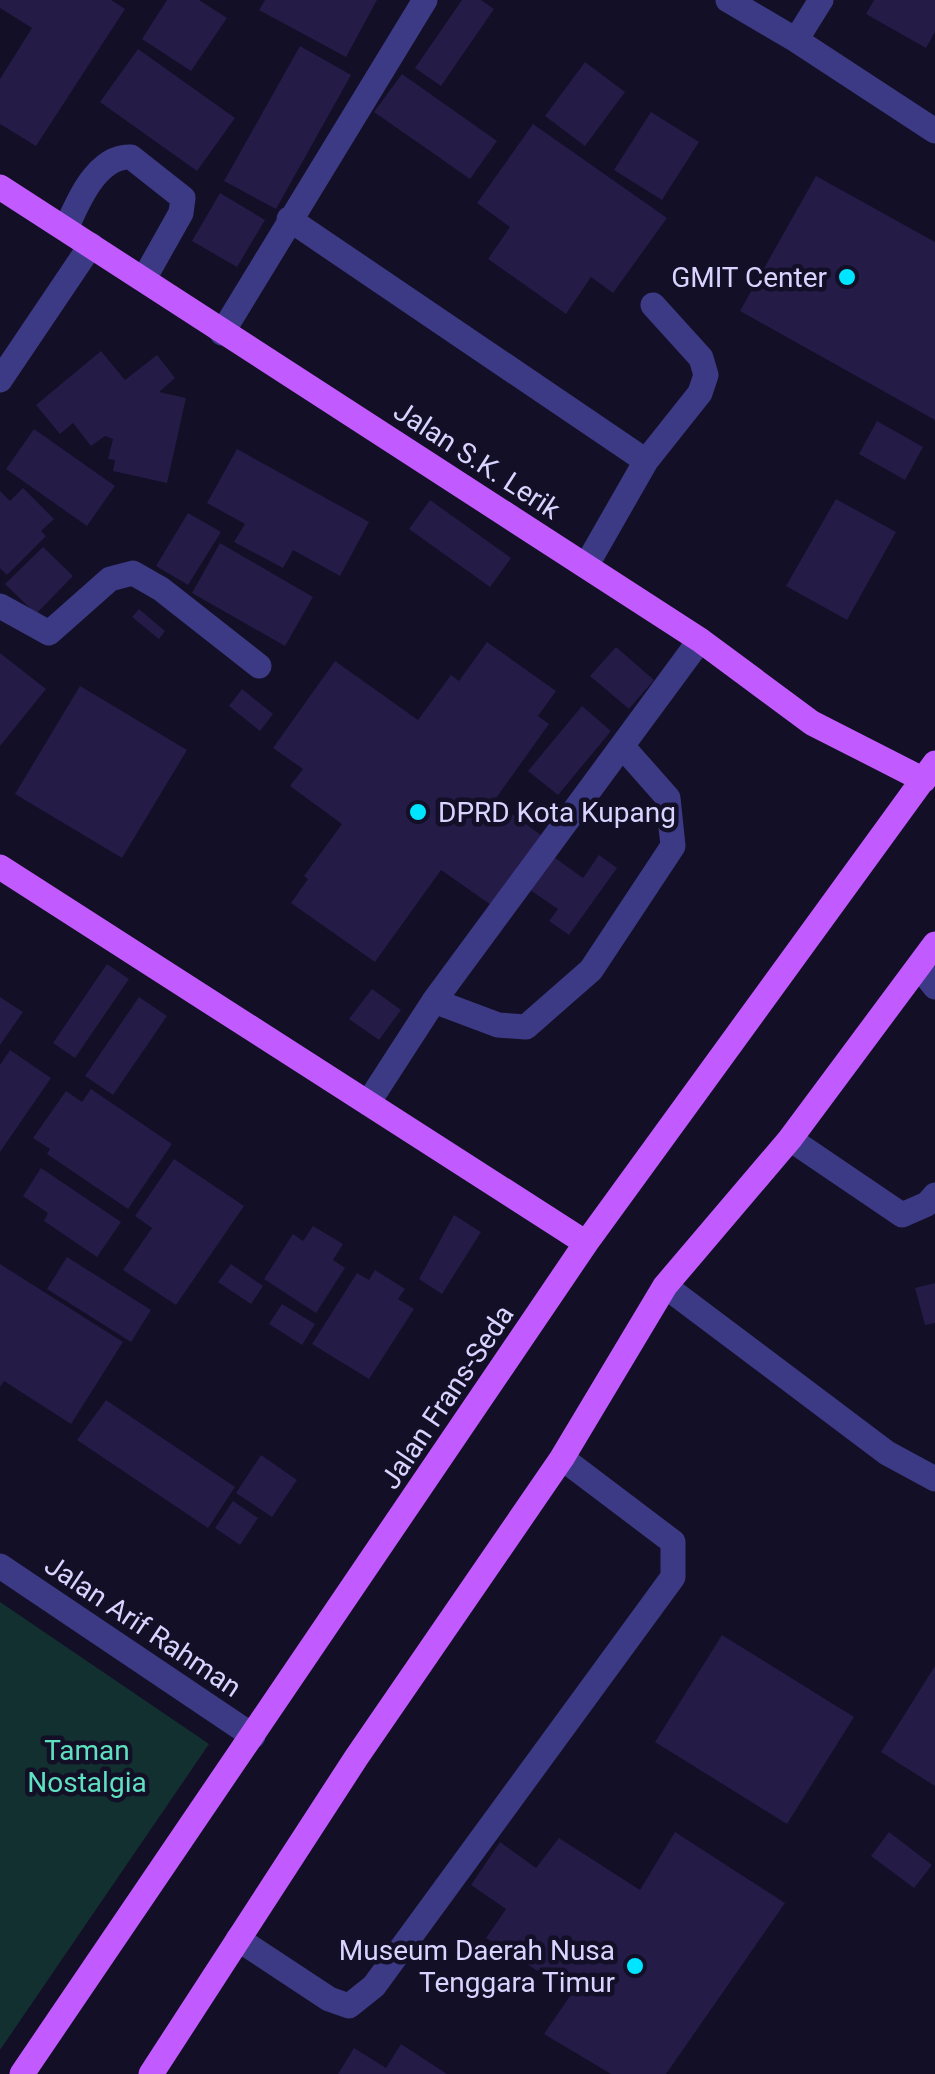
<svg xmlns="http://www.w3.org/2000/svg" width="935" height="2074" font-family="Roboto,sans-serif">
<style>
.green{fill:#12302f}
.building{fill:#241b47}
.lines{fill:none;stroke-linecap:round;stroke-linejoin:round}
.minor{stroke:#3d3a85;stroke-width:25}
.major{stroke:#c25bff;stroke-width:25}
.poi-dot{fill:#00e5ff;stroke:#130f26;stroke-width:4}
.labels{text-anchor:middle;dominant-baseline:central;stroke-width:9;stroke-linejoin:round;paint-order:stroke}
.poi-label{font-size:28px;fill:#d9d4ff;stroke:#130f26;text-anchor:end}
.street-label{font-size:28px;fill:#d9d4ff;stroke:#130f26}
.park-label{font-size:28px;fill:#5fe0c0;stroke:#130f26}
</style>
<rect width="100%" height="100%" fill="#130f26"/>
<!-- green -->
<path class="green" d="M0,1602L209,1744L0,2050Z"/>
<!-- building -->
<path class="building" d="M0,0H111L125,9L36,146L0,124V79L32,28L0,8Z
M167,0H199L227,18L191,71L142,39Z
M265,0H377L346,57L259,10Z
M462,0H481L494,9L441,86L415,68Z
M874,0H935V32L926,48L866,14Z
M300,46L351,75L276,209L224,181Z
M138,49L235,118L197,171L100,102Z
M585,62L625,92L585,146L545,116Z
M402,74L497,141L470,179L374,112Z
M651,112L699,142L662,200L614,170Z
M533,124L667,218L613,293L591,277L566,314L488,259L510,227L477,203Z
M816,176L935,242V420L740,311Z
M220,193L265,220L237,267L192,241Z
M101,351L125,380L157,355L175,378L159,392L186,398L167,483L113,471L115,460L108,459L113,439L105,436L91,446L73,423L60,434L36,405Z
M877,421L923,447L905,480L859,454Z
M34,429L115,486L87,526L6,469Z
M237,449L369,522L340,576L293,550L283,568L234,542L245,524L207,503Z
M23,488L54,519L41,531L46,536L7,575L0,568V491L10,501Z
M836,499L896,532L847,620L786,586Z
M430,500L511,558L490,587L409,529Z
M188,513L221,532L188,585L156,566Z
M220,543L313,597L285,646L192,593Z
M43,547L73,576L36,614L5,584Z
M139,609L165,631L159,639L132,617Z
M487,642L556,691L538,716L549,724L494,801L541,835L491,905L441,870L375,962L291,903L308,879L304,876L342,824L290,786L303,769L273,748L335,661L418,720L451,675L459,681Z
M616,647L654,680L629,709L590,676Z
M0,653L46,689L0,746Z
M80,686L187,750L122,858L15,794Z
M242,689L273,714L260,731L229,706Z
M582,706L611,731L558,795L528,771Z
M551,855L583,878L599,855L617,868L569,935L549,921L558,909L527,888Z
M107,964L129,979L75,1058L53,1043Z
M372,989L401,1010L379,1040L349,1019Z
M0,997L23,1012L0,1045Z
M139,997L167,1016L113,1095L85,1076Z
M10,1050L51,1078L0,1152V1065Z
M91,1089L172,1144L128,1209L47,1154L50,1149L33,1138L66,1091L82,1102Z
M174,1159L244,1206L176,1305L123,1270L152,1228L135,1216Z
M41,1168L121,1222L97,1257L44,1221L48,1213L23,1196Z
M454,1215L481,1232L442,1294L419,1279Z
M313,1226L343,1244L333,1260L345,1268L316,1313L264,1279L293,1234L303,1241Z
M67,1257L151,1310L131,1342L47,1289Z
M0,1264L123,1342L71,1424L4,1381L0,1387Z
M231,1264L263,1286L251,1304L218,1282Z
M375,1270L405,1289L398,1299L414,1309L369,1379L312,1344L357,1273L369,1280Z
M935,1283V1323L925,1325L915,1288Z
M282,1304L315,1324L302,1345L269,1324Z
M106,1400L235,1487L208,1528L77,1440Z
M261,1455L297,1480L272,1517L236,1493Z
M233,1501L258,1518L240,1545L215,1528Z
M722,1635L854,1717L787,1824L655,1742Z
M935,1666V1786L881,1752Z
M675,1832L785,1903L666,2074H611L544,2034L572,1993L486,1938L506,1909L471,1885L500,1842L536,1868L559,1838L640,1890Z
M889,1832L932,1865L914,1888L871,1856Z
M401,2044L447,2074H338L354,2048L386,2068Z"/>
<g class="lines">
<!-- minor -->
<path class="minor" d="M728,0L796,40L821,0
M796,40L935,131
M289,219L646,461
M66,229C77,203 97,155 131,157L183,198L181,213L145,277
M222,333L425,0
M0,380L91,245
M586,566L646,461L700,393L706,375L701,358L653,305
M0,606L49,633L110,579L133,573L161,589L259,666
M919,967L935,987
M434,1001L498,1025L526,1027L591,970L673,846L668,798L622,746
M368,1103L434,1001L700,640
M790,1139L902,1215L927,1204L935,1195
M665,1286L887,1453L935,1479
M0,1566L253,1736
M238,1939L329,1999L349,2006L374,1986L673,1577V1542L562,1458"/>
<!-- major -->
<path class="major" d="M0,187L700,640L812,723L924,780
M0,867L586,1243
M22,2074L586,1243L935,763
M151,2074L356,1758L562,1458L665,1286L790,1139L935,944"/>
</g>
<!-- markers -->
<g class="poi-dot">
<circle cx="847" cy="277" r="10"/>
<circle cx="418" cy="812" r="10"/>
<circle cx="635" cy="1966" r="10"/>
</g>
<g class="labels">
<!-- poi labels -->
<g class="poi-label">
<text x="827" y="277">GMIT Center</text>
<text x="438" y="812" text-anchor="start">DPRD Kota Kupang</text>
<text x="615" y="1950">Museum Daerah Nusa<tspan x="615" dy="32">Tenggara Timur</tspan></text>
</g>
<!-- street labels -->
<g class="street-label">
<text transform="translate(477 460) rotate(33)">Jalan S.K. Lerik</text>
<text transform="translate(447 1397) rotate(-56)">Jalan Frans-Seda</text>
<text transform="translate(143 1626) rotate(34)">Jalan Arif Rahman</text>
</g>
<!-- park labels -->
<g class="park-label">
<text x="87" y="1750">Taman<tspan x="87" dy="32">Nostalgia</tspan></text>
</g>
</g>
</svg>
